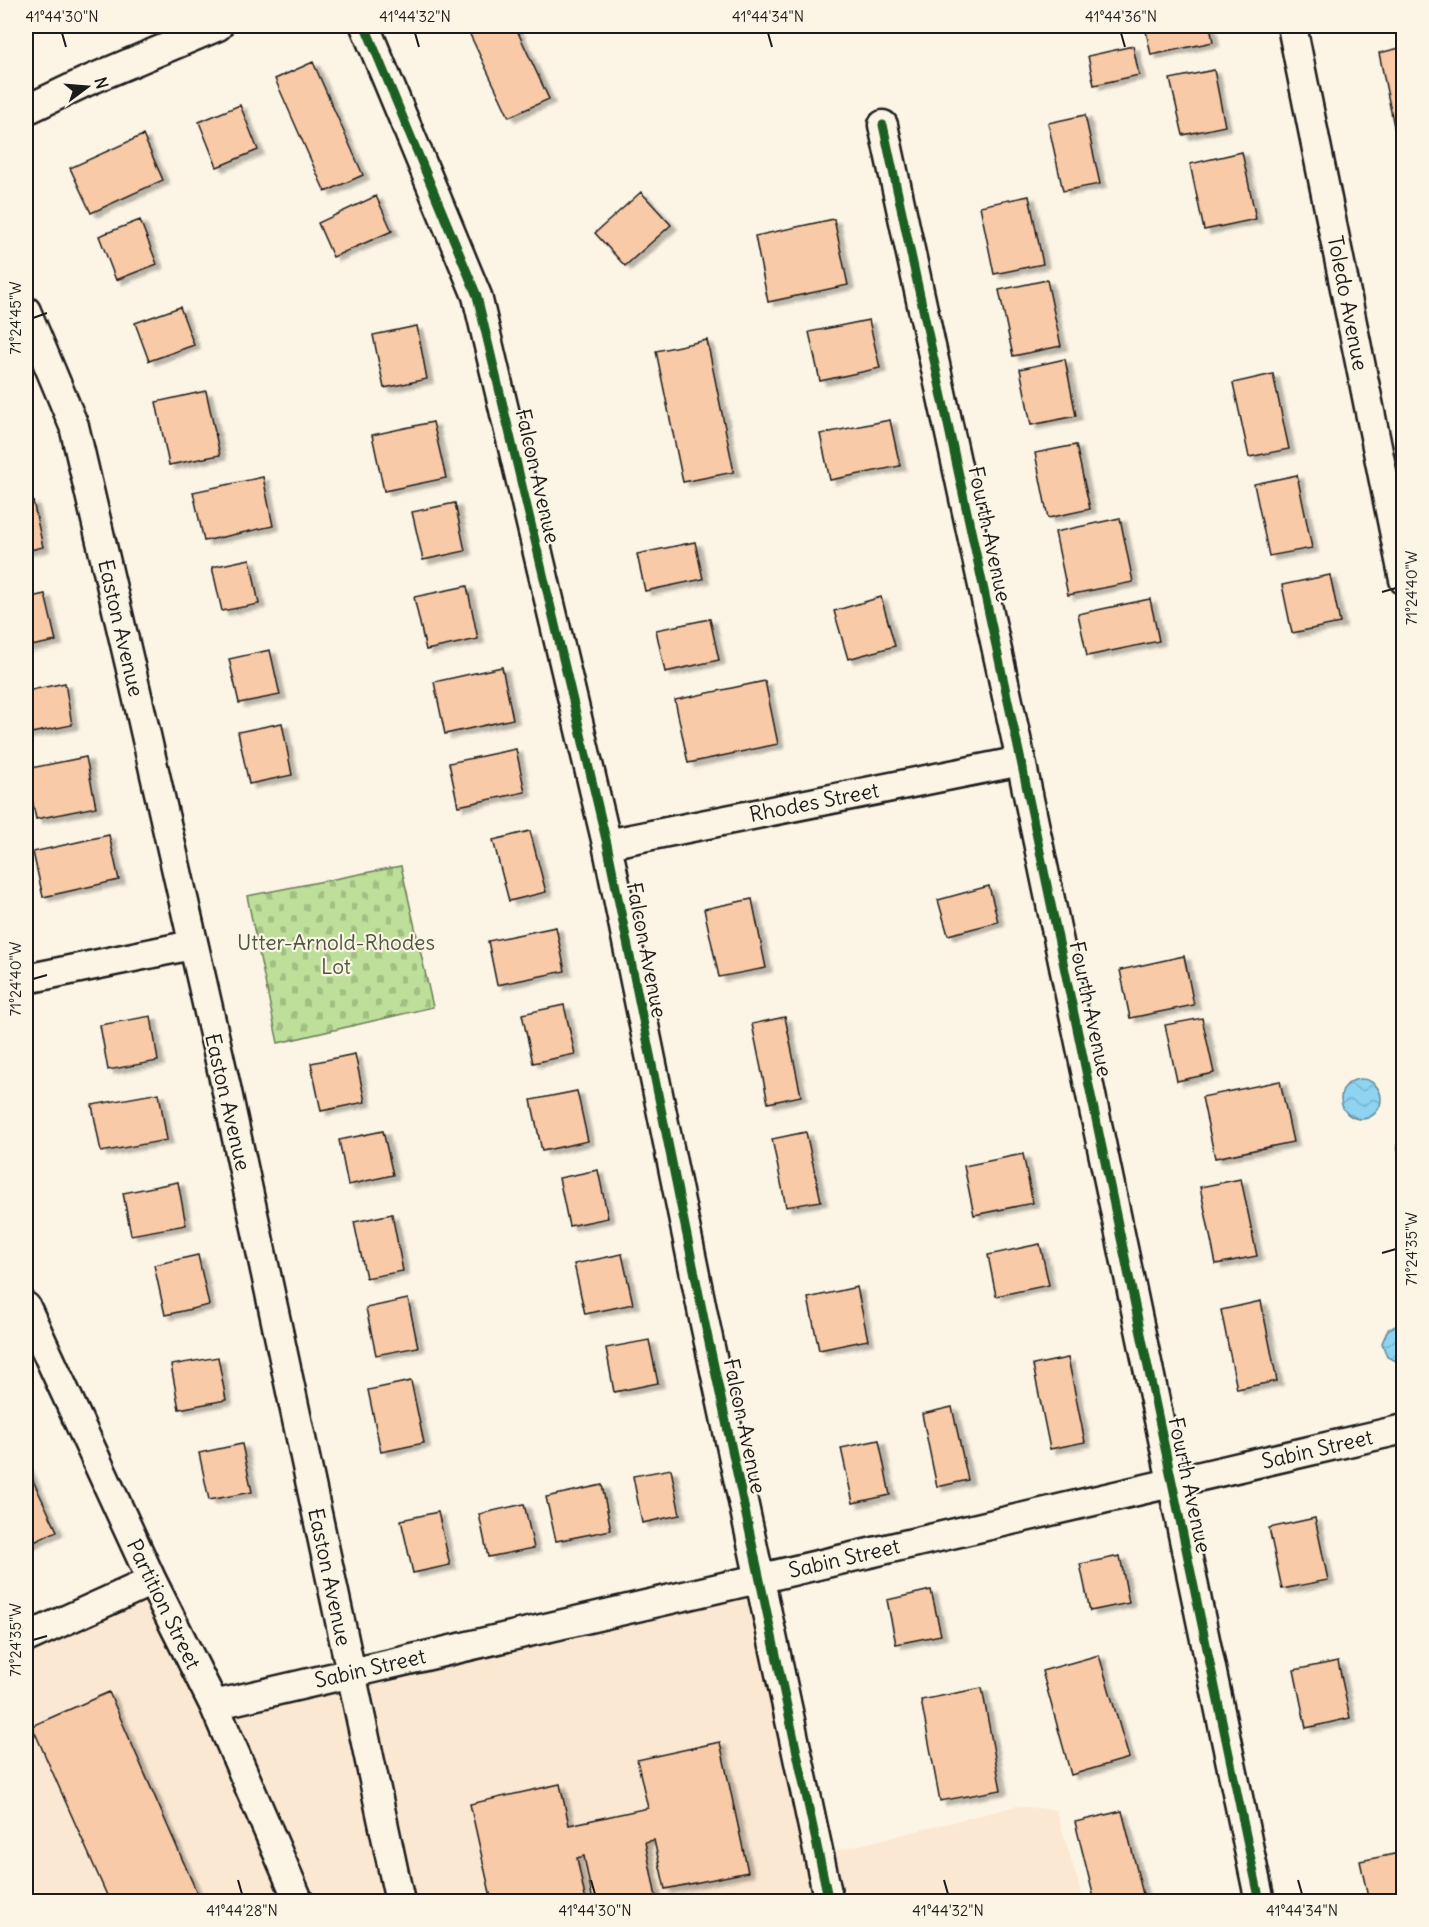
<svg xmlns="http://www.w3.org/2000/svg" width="1429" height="1927" font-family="Delius,sans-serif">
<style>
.built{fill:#fbe8d2}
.cemetery{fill:url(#cemetery-stones);stroke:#6c7e5a;stroke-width:1.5}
.water{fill:url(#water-waves);stroke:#608a9b;stroke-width:1.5}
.building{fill:#f8caa7;stroke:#1c1c1c;stroke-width:1.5;filter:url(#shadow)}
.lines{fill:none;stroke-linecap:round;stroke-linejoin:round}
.street-casing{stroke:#1c1c1c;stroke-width:33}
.street{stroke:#fcf5e5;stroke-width:28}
.cycleway-casing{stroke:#fcf5e5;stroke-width:13}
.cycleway{stroke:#1b5e20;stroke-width:9}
.ticks{fill:none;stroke:#1c1c1c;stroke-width:2}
.labels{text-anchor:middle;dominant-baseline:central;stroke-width:4.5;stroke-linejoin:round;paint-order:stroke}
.street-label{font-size:21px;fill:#1c1c1c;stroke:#fcf5e5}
.park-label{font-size:21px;fill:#4c5642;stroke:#fcf5e5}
.neatline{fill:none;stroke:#1c1c1c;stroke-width:2}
.ticks-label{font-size:15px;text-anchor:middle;fill:#1c1c1c}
</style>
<defs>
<pattern id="cemetery-stones" width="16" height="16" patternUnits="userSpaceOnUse" patternTransform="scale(1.5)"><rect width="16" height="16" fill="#bddf99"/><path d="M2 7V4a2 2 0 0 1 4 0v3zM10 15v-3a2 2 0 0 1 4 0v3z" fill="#a2bf83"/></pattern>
<pattern id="water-waves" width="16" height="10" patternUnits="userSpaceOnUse" patternTransform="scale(1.5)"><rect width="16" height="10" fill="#8ed3f0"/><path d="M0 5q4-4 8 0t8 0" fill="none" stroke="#7ab5cd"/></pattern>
<filter id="shadow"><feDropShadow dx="6" dy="4" stdDeviation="1.5" flood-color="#0004"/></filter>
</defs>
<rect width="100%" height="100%" fill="#fcf5e5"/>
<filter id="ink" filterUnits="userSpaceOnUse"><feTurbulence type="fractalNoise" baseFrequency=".0167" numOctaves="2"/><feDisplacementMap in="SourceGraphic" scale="12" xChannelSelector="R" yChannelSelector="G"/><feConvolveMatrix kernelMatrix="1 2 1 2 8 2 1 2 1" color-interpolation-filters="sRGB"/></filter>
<g filter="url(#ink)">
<!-- built -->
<path class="built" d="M760,1581L823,1854L1017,1806L1056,1810L1084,1901H26V1641L150,1586L217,1703Z"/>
<!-- cemetery -->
<path class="cemetery" d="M401,866L433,1007L278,1043L247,896Z"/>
<!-- water -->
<path class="water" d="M1341 1099a20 20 0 1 1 40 0a20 20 0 1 1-40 0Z
M1403,1323V1363H1401L1387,1357L1382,1343L1388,1329Z"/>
<!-- building -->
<path class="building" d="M466,26H515L549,99L509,117Z
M1145,26H1210L1213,42L1151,55Z
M1133,46L1139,75L1094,85L1088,56Z
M1404,47V135L1396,136L1379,53Z
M313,62L363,175L325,192L275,79Z
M1214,70L1225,126L1183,135L1170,79Z
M240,105L258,150L217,167L199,122Z
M1085,115L1100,184L1063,191L1048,123Z
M143,135L163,180L91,213L70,168Z
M1242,152L1256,219L1204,230L1190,164Z
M641,192L671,225L625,266L595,233Z
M376,196L392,231L333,257L318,223Z
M1029,196L1043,264L994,274L980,206Z
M834,219L848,285L768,302L755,236Z
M140,220L157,264L116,280L99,236Z
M1047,280L1061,346L1013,356L999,290Z
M180,307L194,345L149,361L135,323Z
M869,320L880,368L820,381L809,332Z
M417,326L427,379L384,388L373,335Z
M707,340L734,472L683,482L656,351Z
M1065,359L1076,416L1031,425L1020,369Z
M1273,374L1289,449L1249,457L1233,383Z
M206,391L220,455L169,465L156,402Z
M890,420L900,466L830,480L820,434Z
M433,422L446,478L384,491L372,435Z
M1076,445L1090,509L1048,518L1035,453Z
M1297,475L1312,548L1269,556L1254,484Z
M263,477L273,526L204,541L193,492Z
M33,501L43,547L26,551V502Z
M455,503L465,551L423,560L412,512Z
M1120,518L1133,582L1068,595L1055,532Z
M695,542L703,579L645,591L637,554Z
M250,559L259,604L222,611L212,567Z
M1330,575L1340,623L1292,633L1282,585Z
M467,586L478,639L426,650L414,597Z
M45,594L56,641L26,647V598Z
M881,597L895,646L848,659L834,611Z
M1150,599L1159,641L1087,656L1078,614Z
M710,619L719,660L665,672L656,630Z
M270,650L280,695L239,703L229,659Z
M502,667L513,719L445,734L434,682Z
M765,681L778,744L688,763L675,700Z
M65,683L72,725L26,734V691Z
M282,723L292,775L249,784L238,732Z
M516,749L525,792L458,806L449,763Z
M86,757L96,807L36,819L26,769Z
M530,831L546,892L509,901L493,840Z
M109,835L119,880L43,897L33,852Z
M989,886L998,922L948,935L938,900Z
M752,899L766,968L719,977L704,909Z
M556,927L565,971L497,985L488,941Z
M1184,956L1194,1005L1130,1018L1120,970Z
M564,1005L575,1054L533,1063L522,1014Z
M151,1016L158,1061L108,1070L100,1025Z
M785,1017L801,1096L768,1103L752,1024Z
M1202,1018L1214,1073L1177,1081L1165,1025Z
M355,1054L365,1102L321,1111L311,1063Z
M1280,1081L1293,1142L1215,1158L1202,1097Z
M577,1091L588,1141L542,1151L531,1100Z
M159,1093L167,1140L101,1152L92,1105Z
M383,1131L393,1175L348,1185L339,1140Z
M806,1132L821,1201L786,1207L772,1139Z
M1404,1144V1175L1397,1145Z
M1023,1154L1033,1203L974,1215L964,1166Z
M598,1170L608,1218L569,1226L559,1178Z
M1241,1179L1257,1256L1216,1264L1200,1187Z
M178,1182L186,1225L131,1235L123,1193Z
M392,1214L403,1271L366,1278L354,1222Z
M1040,1244L1049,1285L996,1296L988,1255Z
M622,1254L633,1304L585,1314L574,1264Z
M198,1255L209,1305L165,1315L154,1265Z
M857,1287L868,1340L819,1350L808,1298Z
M408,1299L418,1347L376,1355L366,1308Z
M1261,1301L1277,1381L1237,1389L1221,1310Z
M649,1340L658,1383L614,1392L606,1348Z
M218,1357L226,1400L179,1409L171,1365Z
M1068,1358L1085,1442L1050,1449L1033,1365Z
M411,1381L424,1443L381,1452L368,1390Z
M952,1407L968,1480L937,1487L922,1414Z
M879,1440L890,1495L853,1503L841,1448Z
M242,1444L252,1492L209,1500L199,1453Z
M26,1466L57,1531L26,1546Z
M671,1469L680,1515L642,1523L633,1476Z
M602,1485L611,1530L556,1541L546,1497Z
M524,1504L534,1548L488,1557L479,1514Z
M438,1512L450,1565L413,1573L401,1520Z
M1315,1518L1328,1580L1282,1589L1269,1528Z
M1120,1556L1129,1603L1090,1611L1080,1564Z
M931,1590L941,1635L896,1644L887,1600Z
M1099,1655L1129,1758L1071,1775L1042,1671Z
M1338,1661L1350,1718L1306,1728L1294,1670Z
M982,1688L1001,1790L940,1801L921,1700Z
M109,1692L201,1902H110L32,1726Z
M720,1742L748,1872L665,1889L654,1840L645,1842L657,1902H593L584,1856L577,1858L586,1902H492L470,1804L560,1784L569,1825L648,1808L637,1760Z
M1122,1811L1145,1902H1095L1075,1822Z
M1404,1852V1896L1369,1902L1360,1861Z"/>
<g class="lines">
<!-- street casing -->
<g class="street-casing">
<path id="street" d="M365,26L477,296L607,844L705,1324L829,1902
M1292,26L1404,580
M26,110L85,82L218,26
M883,125L1021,761L1260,1902
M26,311L74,426L133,678L226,1087L400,1902
M607,844L1021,761
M26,979L192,945
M26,1307L152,1581L214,1705L299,1902
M26,1638L152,1581
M214,1705L1404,1429"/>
</g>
<!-- street -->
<use href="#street" class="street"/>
<!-- cycleway casing -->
<g class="cycleway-casing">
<path id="cycleway" d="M365,26L477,296L607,844L705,1324L829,1902
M883,125L1021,761L1260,1902"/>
</g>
<!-- cycleway -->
<use href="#cycleway" class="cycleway"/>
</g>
</g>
<!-- ticks -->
<path class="ticks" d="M62,33L66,47M415,33L419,47M768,33L772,47M1121,33L1125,47M33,318L47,313M1382,592L1396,588M33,979L47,975M1382,1253L1396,1249M33,1640L47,1636M238,1880L242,1894M591,1880L595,1894M944,1880L948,1894M1298,1880L1302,1894"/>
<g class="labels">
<!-- street labels -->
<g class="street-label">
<text transform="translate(1348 303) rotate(79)">Toledo Avenue</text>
<text transform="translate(538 476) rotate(77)">Falcon Avenue</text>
<text transform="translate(990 534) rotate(78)">Fourth Avenue</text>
<text transform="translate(121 628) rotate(77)">Easton Avenue</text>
<text transform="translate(814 802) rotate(-11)">Rhodes Street</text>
<text transform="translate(647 950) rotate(79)">Falcon Avenue</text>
<text transform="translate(1091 1009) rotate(78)">Fourth Avenue</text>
<text transform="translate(228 1102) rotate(77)">Easton Avenue</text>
<text transform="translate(745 1426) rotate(78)">Falcon Avenue</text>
<text transform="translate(1317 1449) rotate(-13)">Sabin Street</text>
<text transform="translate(1190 1485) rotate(78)">Fourth Avenue</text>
<text transform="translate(844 1558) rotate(-13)">Sabin Street</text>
<text transform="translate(330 1577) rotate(78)">Easton Avenue</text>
<text transform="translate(164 1604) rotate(64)">Partition Street</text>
<text transform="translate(370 1668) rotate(-13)">Sabin Street</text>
</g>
<!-- park labels -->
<g class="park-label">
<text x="336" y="942">Utter-Arnold-Rhodes<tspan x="336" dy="24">Lot</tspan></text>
</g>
</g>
<!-- margin -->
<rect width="1429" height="1927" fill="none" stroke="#fcf5e5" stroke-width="66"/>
<!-- north arrow -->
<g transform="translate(87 87) rotate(74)" stroke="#fcf5e5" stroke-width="4.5" paint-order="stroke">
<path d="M0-4.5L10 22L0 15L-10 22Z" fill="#1c1c1c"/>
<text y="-9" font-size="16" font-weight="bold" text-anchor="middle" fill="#1c1c1c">N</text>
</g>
<rect x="33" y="33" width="1363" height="1861" class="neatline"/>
<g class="ticks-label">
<text x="62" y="22">41°44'30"N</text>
<text x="415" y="22">41°44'32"N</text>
<text x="768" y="22">41°44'34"N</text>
<text x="1121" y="22">41°44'36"N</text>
<text transform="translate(16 318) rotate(-90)" y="5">71°24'45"W</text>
<text transform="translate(1412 588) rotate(-90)" y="5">71°24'40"W</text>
<text transform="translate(16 979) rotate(-90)" y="5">71°24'40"W</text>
<text transform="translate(1412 1249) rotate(-90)" y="5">71°24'35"W</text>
<text transform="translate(16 1640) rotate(-90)" y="5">71°24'35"W</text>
<text x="242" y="1916">41°44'28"N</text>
<text x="595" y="1916">41°44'30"N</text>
<text x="948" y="1916">41°44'32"N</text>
<text x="1302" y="1916">41°44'34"N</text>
</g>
</svg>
